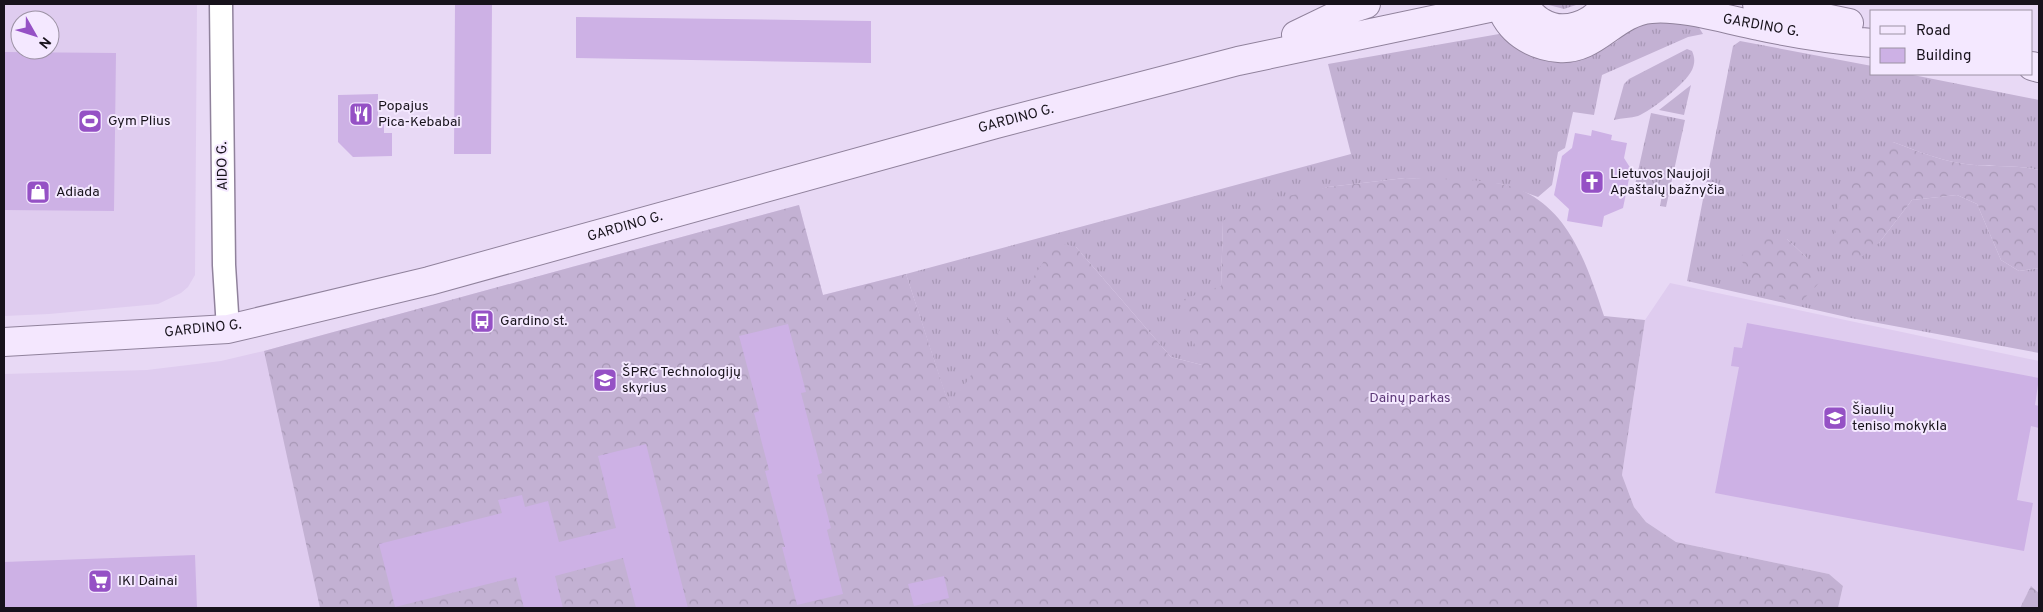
<svg xmlns="http://www.w3.org/2000/svg" width="2043" height="612" font-family="Overpass,sans-serif">
<style>
.built{fill:#dfccef;fill-rule:evenodd}
.grass{fill:url(#grass-tufts);fill-rule:evenodd}
.forest{fill:url(#forest-crowns)}
.building{fill:#cdb1e5}
.lines{fill:none;stroke-linecap:round;stroke-linejoin:round}
.street-casing{stroke:#90829c;stroke-width:25}
.secondary-casing{stroke:#90829c;stroke-width:30}
.street{stroke:#fff;stroke-width:22}
.secondary{stroke:#f4e7fe;stroke-width:28}
.labels{text-anchor:middle;dominant-baseline:central;stroke-width:4;stroke-linejoin:round;paint-order:stroke}
.street-label{font-size:14px;fill:#17121b;stroke:#f4e8ff}
.poi-label{font-size:14px;fill:#17121b;stroke:#f4e8ff;text-anchor:start}
.park-label{font-size:14px;fill:#5c3877;stroke:#f4e8ff}
</style>
<defs>
<pattern id="grass-tufts" width="24" height="20" patternUnits="userSpaceOnUse" patternTransform="scale(1.25)"><rect width="24" height="20" fill="#c3b1d3"/><path d="M3 7l-1-3M5 7V3M7 7l1-3M15 17l-1-3M17 17v-4M19 17l1-3" fill="none" stroke="#a797b5"/></pattern>
<pattern id="forest-crowns" width="20" height="18" patternUnits="userSpaceOnUse" patternTransform="scale(1.25)"><rect width="20" height="18" fill="#c3b1d3"/><path d="M2 6a3 3 0 1 1 6 0M12 15a3 3 0 1 1 6 0" fill="none" stroke="#a797b5"/></pattern>
</defs>
<rect width="100%" height="100%" fill="#e8d9f5"/>
<!-- built -->
<path class="built" d="M4,4H197L195,275L188,287L181,293L158,304L49,314L4,316ZM20,20H50V50H20Z
M799,205L823,295L906,274L1015,608H4V374L147,370L221,361L264,351Z
M1670,283L2039,361V593L2031,587L2020,608H1838L1843,586L1829,574L1676,542L1646,522L1634,507L1622,475L1645,320Z"/>
<!-- grass -->
<path class="grass" d="M1545,4H1579L1564,9Z
M1655,18L1698,26L1703,34L1688,37L1602,75L1594,115L1573,112L1565,148L1558,152L1552,185L1538,197L1502,184L1405,178L1328,187L1223,221L1221,286L1202,365L1171,357L1076,247L950,409L906,274L1351,154L1328,64L1499,34L1577,59L1592,56L1617,41L1635,25Z
M1740,41L1872,66V74H1908L2039,100V170C2017,165 1997,167 1974,165C1946,163 1920,152 1893,142L1879,243L1912,200L1957,195L1977,204L2001,260L2019,271L2039,268V353L1851,318L1687,281L1733,46ZM1756,239H1787L1807,258Z
M1687,49L1692,51C1695,58 1695,63 1692,70C1686,83 1651,111 1638,116C1631,118 1622,118 1614,120L1624,84L1629,79Z
M1691,85L1684,115L1659,110Z
M1651,113L1685,120L1666,207L1660,206L1662,195L1634,189Z"/>
<!-- forest -->
<path class="forest" d="M1893,142C1920,152 1946,163 1974,165C1997,167 2017,165 2039,170V268L2019,271L2001,260L1977,204L1957,195L1912,200L1879,243L1852,264L1833,243L1841,184Z
M1405,178C1434,180 1474,178 1501,184C1566,197 1586,262 1604,316L1645,320L1622,475L1634,507L1646,522L1676,542L1829,574L1843,586L1838,608H320L264,351L799,205L823,295L906,274L950,408L1056,242L1076,247L1171,357L1202,365L1179,301L1221,286L1223,221L1244,206L1328,187Z
M1756,239H1787L1807,258L1821,281L1798,305L1756,286L1740,258Z
M2031,586L2039,593V608H2020Z"/>
<!-- building -->
<path class="building" d="M455,4H492L491,154H454Z
M576,17L871,21V63L576,58Z
M4,52L116,53L114,211L4,210Z
M378,94V118H384V133H392V156L353,157L338,142V95Z
M1592,130L1612,135L1611,140L1627,143L1624,158L1631,169L1623,208L1604,216L1602,227L1567,221L1569,209L1554,195L1562,156L1572,148L1575,133L1591,136Z
M1747,323L2039,378L2035,405L2039,406V428L2031,426L2017,500L2033,503L2024,551L1715,493L1739,367L1731,366L1734,347L1742,348Z
M788,324L806,392L801,393L822,473L817,475L831,528L827,530L843,594L797,605L782,547H785L765,471L769,470L754,413L759,411L739,336Z
M646,444L688,608H636L623,558L555,576L563,608H524L516,577L395,607L379,544L502,513L498,500L522,495L525,507L548,501L559,542L616,528L598,456Z
M195,555L197,608H4V562Z
M944,576L949,598L914,606L908,584Z"/>
<g class="lines">
<!-- street casing -->
<g class="street-casing">
<path id="street" d="M221,4L224,265L228,329"/>
</g>
<!-- secondary casing -->
<g class="secondary-casing">
<path id="secondary" d="M1500,4C1508,31 1532,46 1559,48C1596,51 1614,12 1651,9C1684,6 1727,20 1759,26C1796,34 1835,40 1872,43
M1516,4C1526,6 1531,16 1541,22C1563,36 1593,25 1606,4
M1757,4L1849,23
M1296,35L1348,10L1366,4
M2032,66L2039,68
M4,342L228,329L429,281L996,124L1238,61L1508,4"/>
</g>
<!-- street -->
<use href="#street" class="street"/>
<!-- secondary -->
<use href="#secondary" class="secondary"/>
</g>
<!-- icons -->
<defs>
<g id="restaurant-square" transform="scale(1.25)"><rect x="-9" y="-9" width="18" height="18" rx="4" fill="#9551c5" stroke="#f4e8ff"/><path d="M-5-6h1v4h1v-4h1v4h1v-4h1v5L-1.5 .5V6h-2V.5L-5-1ZM5-6V6H3V1.5H1.5Q1.5-4 5-6Z" fill="#fff"/></g>
<g id="stadium-square" transform="scale(1.25)"><rect x="-9" y="-9" width="18" height="18" rx="4" fill="#9551c5" stroke="#f4e8ff"/><path d="M0-5a6.5 5 0 1 0 0 10a6.5 5 0 1 0 0-10ZM-3.5-1.8h7v3.6h-7Z" fill="#fff"/></g>
<g id="church-square" transform="scale(1.25)"><rect x="-9" y="-9" width="18" height="18" rx="4" fill="#9551c5" stroke="#f4e8ff"/><path d="M-1.2-6h2.4v3.5h3.3v2.4h-3.3V6h-2.4V-.1h-3.3v-2.4h3.3Z" fill="#fff"/></g>
<g id="shop-square" transform="scale(1.25)"><rect x="-9" y="-9" width="18" height="18" rx="4" fill="#9551c5" stroke="#f4e8ff"/><path d="M-5-2.5h2.3a2.7 3.5 0 0 1 5.4 0H5L5.5 6h-11ZM-1.5-2.5h3a1.5 2.3 0 0 0-3 0Z" fill="#fff"/></g>
<g id="bus-square" transform="scale(1.25)"><rect x="-9" y="-9" width="18" height="18" rx="4" fill="#9551c5" stroke="#f4e8ff"/><path d="M-5-6H5V4H4V6H2V4H-2V6H-4V4H-5ZM-3.5-4V0h7V-4ZM-3.5 1.2v1.5H-2V1.2ZM2 1.2v1.5H3.5V1.2Z" fill="#fff"/></g>
<g id="school-square" transform="scale(1.25)"><rect x="-9" y="-9" width="18" height="18" rx="4" fill="#9551c5" stroke="#f4e8ff"/><path d="M0-5L7-2L0 1L-7-2ZM-4 1L0 2.5L4 1V4Q0 6-4 4Z" fill="#fff"/></g>
<g id="supermarket-square" transform="scale(1.25)"><rect x="-9" y="-9" width="18" height="18" rx="4" fill="#9551c5" stroke="#f4e8ff"/><path d="M-6-5.5h2.5l.6 2H6L4.5 2H-2.5L-4.4-4H-6ZM-1.5 3.2a1.3 1.3 0 1 0 .1 0ZM3 3.2a1.3 1.3 0 1 0 .1 0Z" fill="#fff"/></g>
</defs>
<g fill-rule="evenodd">
<use href="#restaurant-square" x="361" y="114"/>
<use href="#stadium-square" x="90" y="121"/>
<use href="#church-square" x="1592" y="182"/>
<use href="#shop-square" x="38" y="192"/>
<use href="#bus-square" x="482" y="321"/>
<use href="#school-square" x="605" y="380"/>
<use href="#school-square" x="1835" y="418"/>
<use href="#supermarket-square" x="100" y="581"/>
</g>
<g class="labels">
<!-- street labels -->
<g class="street-label">
<text transform="translate(1761 26) rotate(10)">GARDINO G.</text>
<text transform="translate(1016 119) rotate(-15)">GARDINO G.</text>
<text transform="translate(223 166) rotate(-91)">AIDO G.</text>
<text transform="translate(625 227) rotate(-16)">GARDINO G.</text>
<text transform="translate(203 329) rotate(-6)">GARDINO G.</text>
</g>
<!-- poi labels -->
<g class="poi-label">
<text x="378" y="106">Popajus<tspan x="378" dy="16">Pica-Kebabai</tspan></text>
<text x="108" y="121">Gym Plius</text>
<text x="1610" y="174">Lietuvos Naujoji<tspan x="1610" dy="16">Apaštalų bažnyčia</tspan></text>
<text x="56" y="192">Adiada</text>
<text x="500" y="321">Gardino st.</text>
<text x="622" y="372">ŠPRC Technologijų<tspan x="622" dy="16">skyrius</tspan></text>
<text x="1852" y="410">Šiaulių<tspan x="1852" dy="16">teniso mokykla</tspan></text>
<text x="118" y="581">IKI Dainai</text>
</g>
<!-- park labels -->
<g class="park-label">
<text x="1410" y="398">Dainų parkas</text>
</g>
</g>
<!-- border -->
<rect width="2043" height="612" fill="none" stroke="#17121b" stroke-width="10"/>
<!-- legend -->
<rect x="1870" y="10" width="162" height="65" fill="#f4e8ff" stroke="#9c92a4"/>
<rect x="1880" y="26" width="25" height="8" fill="#f4e7fe" stroke="#9c92a4"/>
<text x="1916" y="35" font-size="15" fill="#17121b">Road</text>
<rect x="1880" y="48" width="25" height="15" fill="#cdb1e5" stroke="#9c92a4"/>
<text x="1916" y="60" font-size="15" fill="#17121b">Building</text>
<!-- north arrow -->
<g transform="translate(35 35) rotate(129)"><circle r="24" fill="#f4e8ff" stroke="#9c92a4"/>
<path d="M0-4L9 19L0 12L-9 19Z" fill="#9551c5"/>
<text y="-8" font-size="14" font-weight="bold" text-anchor="middle" fill="#17121b">N</text>
</g>
</svg>
